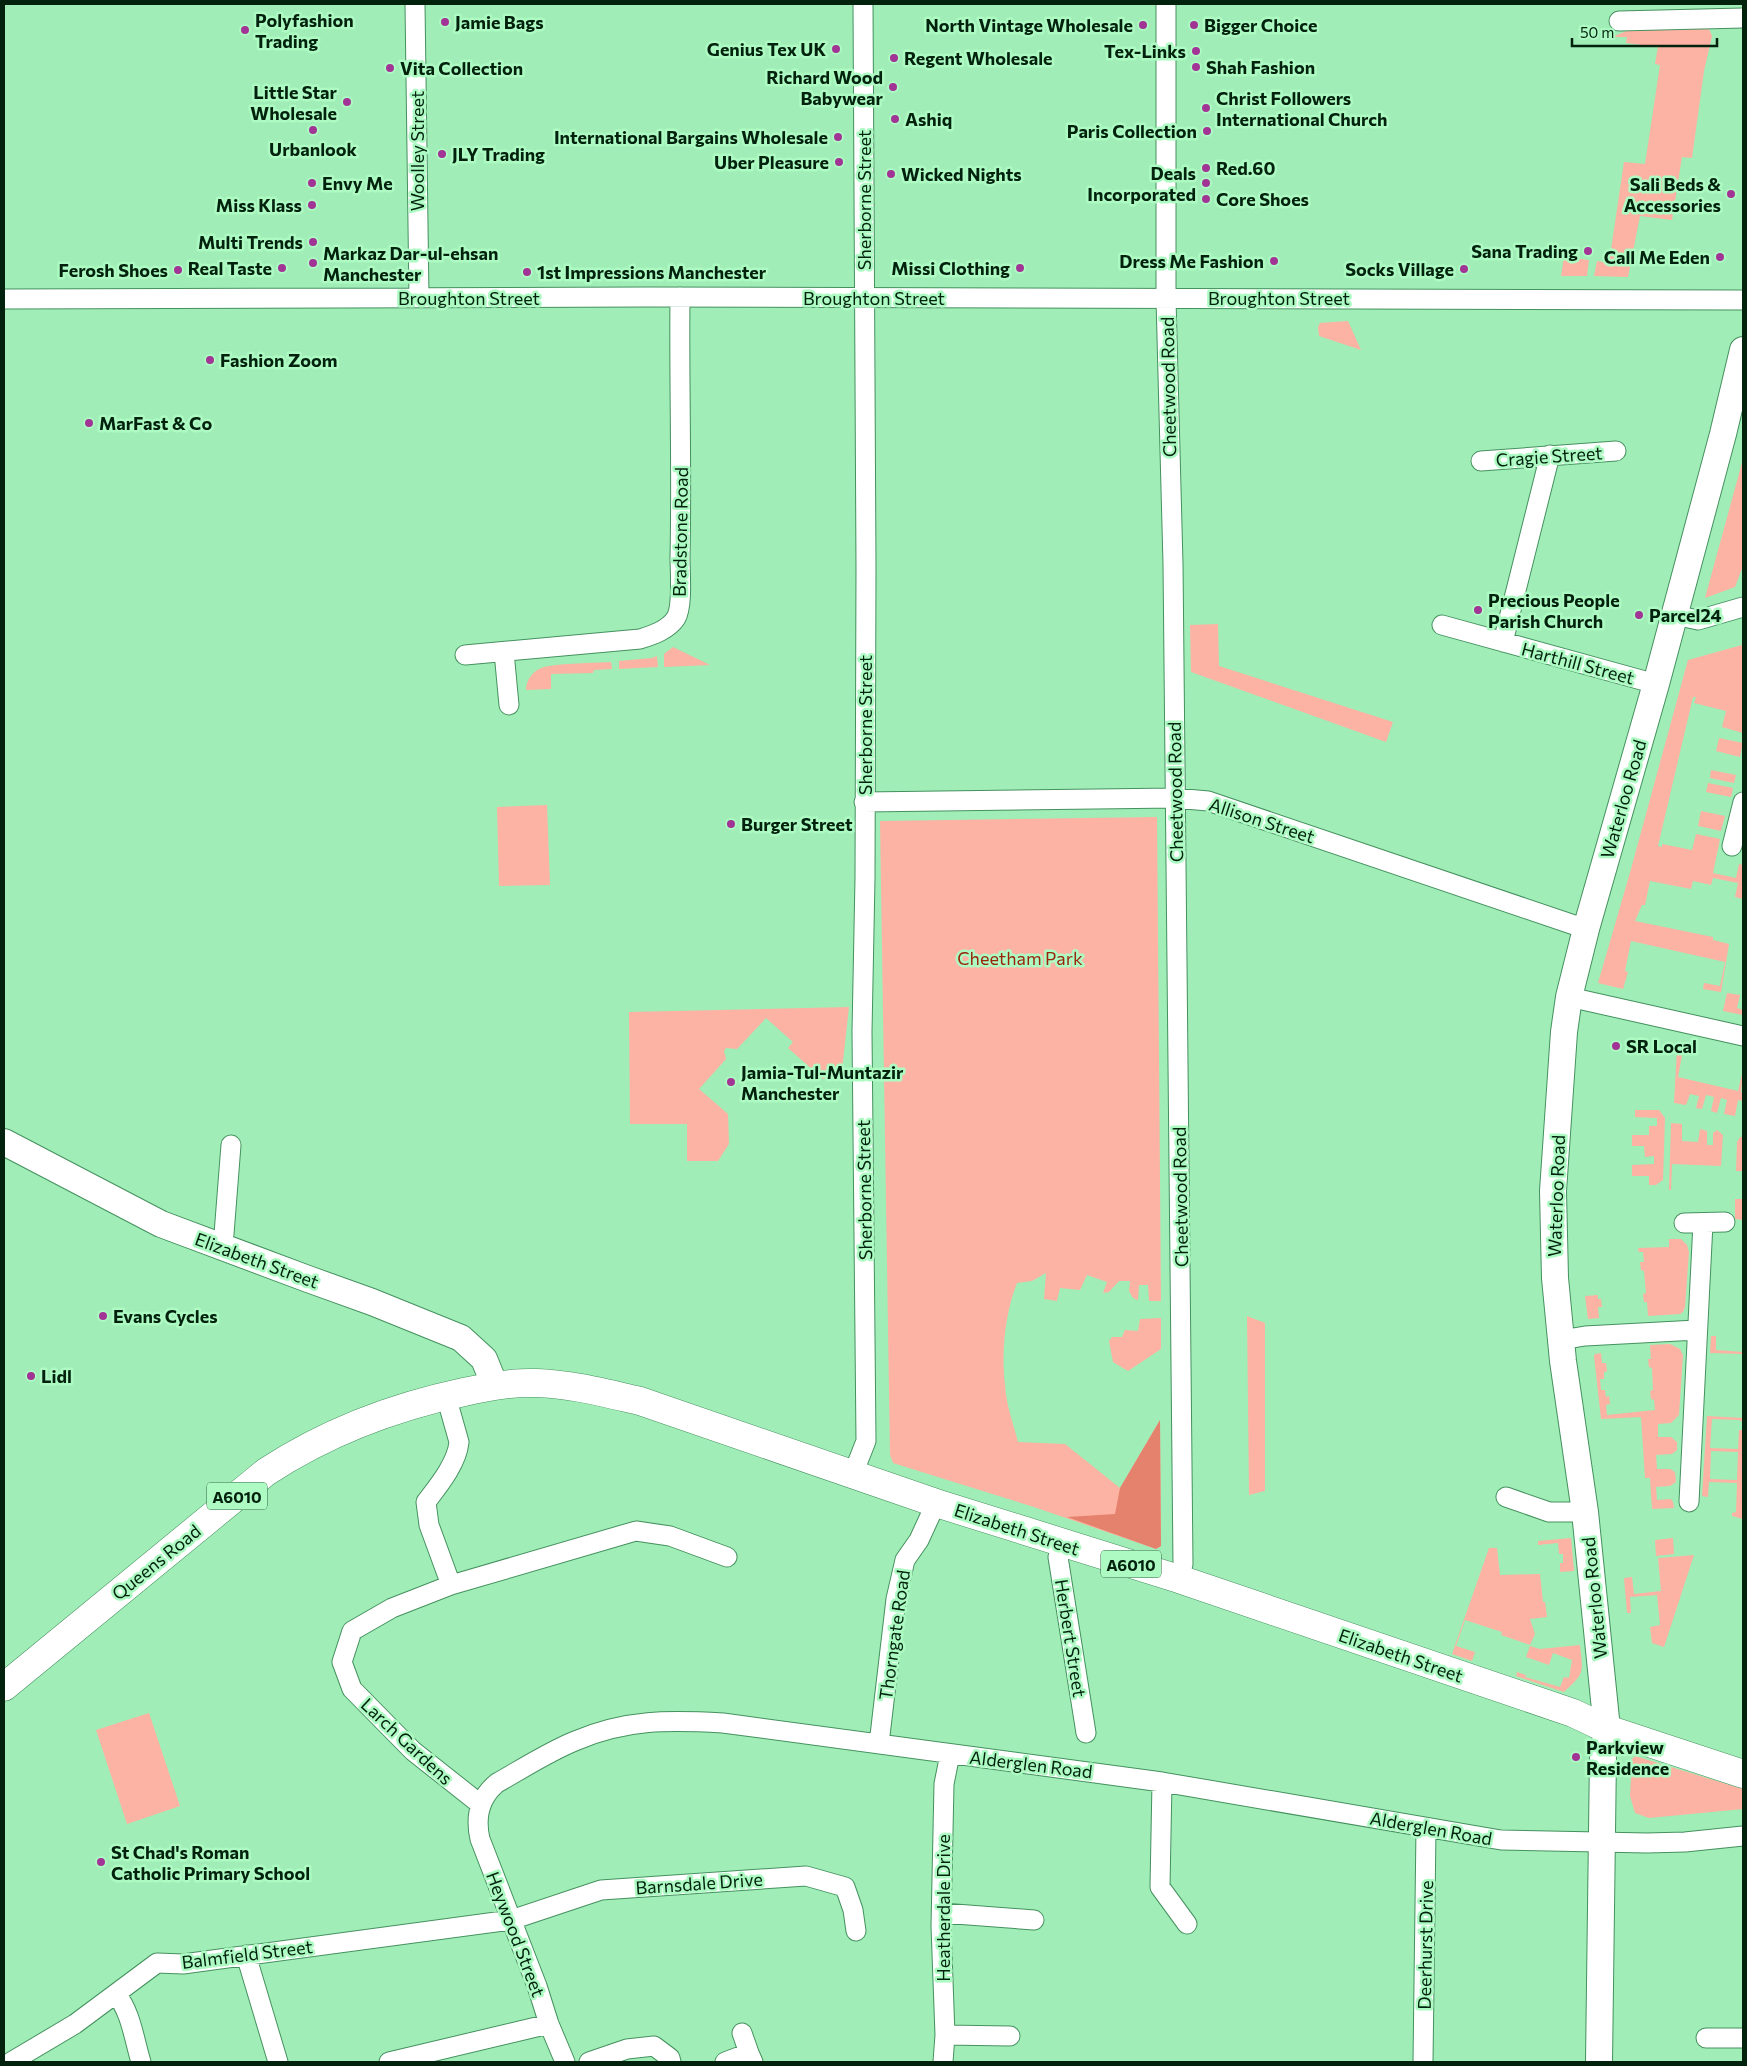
<svg xmlns="http://www.w3.org/2000/svg" width="1747" height="2066" font-family="Commissioner,sans-serif">
<style>
.green{fill:#fdb3a3;fill-rule:evenodd}
.forest{fill:#e4826d}
.lines{fill:none;stroke-linecap:round;stroke-linejoin:round}
.street-casing{stroke:#45915f;stroke-width:21}
.secondary-casing{stroke:#45915f;stroke-width:28}
.highway-casing{stroke:#45915f;stroke-width:29}
.street{stroke:#fff;stroke-width:19}
.secondary{stroke:#fff;stroke-width:26}
.highway{stroke:#fff;stroke-width:28}
.poi-dot{fill:#a13494;stroke:#adfbc3;stroke-width:2}
.labels{text-anchor:middle;dominant-baseline:central;stroke-width:5;stroke-linejoin:round;paint-order:stroke}
.shield{fill:#adfbc3;stroke:#356344;stroke-width:1}
.shield-label{font-size:16px;font-weight:bold;fill:#02220e}
.poi-label{font-size:18px;font-weight:bold;fill:#02220e;stroke:#adfbc3;text-anchor:start}
.street-label{font-size:18px;fill:#02220e;stroke:#adfbc3}
.park-label{font-size:18px;fill:#98240c;stroke:#adfbc3}
</style>
<rect width="100%" height="100%" fill="#a0edb7"/>
<!-- green -->
<path class="green" d="M1704,26L1709,29L1712,36L1704,71L1692,158L1682,157L1672,220L1640,216L1628,277L1594,276L1597,261L1609,263L1624,162L1645,164L1660,65L1655,64L1658,47L1626,43L1627,37H1612L1629,30Z
M1564,257L1589,260L1587,276H1561Z
M1348,321L1361,350L1319,336L1318,327L1320,323Z
M1743,459V566L1735,587L1705,598Z
M1218,624L1219,666L1393,722L1386,742L1191,672L1190,625Z
M1742,645L1743,733L1722,727L1726,711L1694,703L1696,697H1693L1658,846L1662,847V844L1692,850L1696,834L1720,839L1713,873L1736,878L1739,864L1743,865V899L1735,897L1738,883L1713,878L1711,885L1693,881L1691,889L1650,881L1645,905H1642L1635,921L1713,937V940L1729,944L1721,992L1703,989L1704,983L1720,986L1725,962L1631,941L1625,971L1628,972L1623,989L1598,983L1631,869L1688,660Z
M673,647L710,665L664,667V654Z
M657,656L658,667L619,669V661L652,658Z
M611,662L612,669L594,670L593,673L551,674V689L526,690C526,680 533,670 544,667C561,663 593,663 611,662Z
M1719,738L1743,743L1740,757L1716,751Z
M1711,770L1736,775L1734,783L1710,778Z
M1708,783L1733,788L1731,797L1706,792Z
M547,805L550,885L499,886L497,807Z
M1701,811L1725,816L1721,831L1698,826Z
M1157,817L1161,1301H1149L1148,1285H1139L1138,1300L1133,1298L1129,1291L1130,1281H1119L1109,1292L1103,1293L1107,1282L1087,1275L1080,1290L1060,1288L1057,1301L1044,1299L1046,1273L1032,1281L1017,1283C1005,1313 1001,1353 1005,1385C1006,1404 1013,1423 1018,1442L1065,1444L1120,1488L1160,1420L1161,1546L1156,1549L1034,1507L893,1463L890,1455L880,821Z
M1727,993L1740,995L1737,1008L1743,1010V1015L1723,1011Z
M849,1007L842,1070L823,1079L788,1048L793,1042L766,1018L737,1049L726,1048L724,1051L726,1059L699,1089L728,1114L729,1144L718,1161H687V1124H630L629,1012Z
M1677,1049L1683,1050L1678,1077L1738,1091L1743,1070L1741,1092L1743,1093V1101L1738,1100L1735,1116L1724,1114L1727,1100L1721,1098L1717,1113L1711,1111L1714,1097L1706,1095L1702,1109L1696,1108L1699,1096L1690,1094L1686,1105L1674,1103Z
M1635,1110H1659L1665,1118L1663,1180L1656,1185H1649V1176H1632V1165L1654,1164V1156L1645,1157L1644,1146H1632V1135H1649V1126H1657V1118L1635,1117Z
M1671,1123L1682,1124V1141L1698,1142L1700,1129L1707,1131V1145H1713V1133L1717,1130L1723,1135L1721,1166L1672,1164L1671,1190H1669Z
M1740,1137H1743V1171H1736L1737,1142Z
M1735,1199H1743V1220L1735,1219Z
M1669,1239H1681L1687,1245L1689,1252L1685,1307L1683,1312L1680,1314L1648,1316L1647,1302H1644L1643,1294L1646,1293L1644,1271L1641,1270L1640,1262H1644L1643,1252H1639L1638,1248L1669,1247Z
M1598,1295V1299H1601L1602,1307H1598L1599,1318L1588,1319L1585,1296Z
M1247,1316L1265,1323V1491L1249,1495Z
M1161,1318V1349L1128,1371L1113,1362L1109,1341L1112,1337H1122L1125,1330L1138,1331L1140,1319Z
M1711,1336H1716V1350L1743,1352V1354L1710,1353Z
M1670,1344L1680,1349L1683,1355L1679,1415L1671,1423L1658,1424V1437H1671L1677,1442V1450L1672,1454L1656,1455L1657,1469H1670L1675,1472L1676,1482L1670,1486L1656,1487L1657,1500L1671,1499L1673,1502L1674,1508L1652,1509L1650,1478H1645L1641,1417L1601,1419L1594,1356L1595,1354L1601,1353L1602,1363H1606L1607,1371L1604,1372V1379H1600L1601,1390H1605L1606,1397L1609,1396L1610,1404L1606,1405L1607,1415L1655,1410L1654,1400L1651,1399L1650,1391L1653,1390L1652,1368L1649,1367L1648,1359H1651L1650,1345Z
M1707,1416L1743,1418V1422L1739,1420L1712,1419L1710,1448L1738,1449L1739,1430H1743V1519L1732,1516V1513L1736,1512L1737,1483L1709,1482L1708,1497L1702,1496ZM1711,1451L1738,1452L1737,1480L1710,1479Z
M1571,1538L1574,1571L1560,1572V1563H1563V1554H1559L1558,1543L1538,1545V1541Z
M1673,1538L1674,1554L1656,1556L1655,1540Z
M1489,1548H1497L1500,1575L1540,1574L1543,1602H1545L1547,1617L1530,1619L1535,1634L1530,1645L1501,1635L1502,1632L1465,1620L1456,1646L1475,1652L1472,1661L1452,1654Z
M1694,1555L1664,1647L1652,1643L1650,1627L1660,1625L1657,1595L1630,1597L1631,1613H1627L1624,1578L1632,1577L1634,1594L1661,1591L1658,1558Z
M1580,1645C1583,1673 1585,1673 1564,1692L1516,1676L1517,1672L1526,1675L1525,1677L1560,1687L1564,1677L1569,1678L1572,1660L1553,1653L1549,1665L1526,1657L1530,1646L1540,1649Z
M149,1713L180,1806L127,1824L96,1730Z
M1635,1756L1743,1789V1809L1649,1818L1635,1813L1630,1796L1632,1759Z"/>
<!-- forest -->
<path class="forest" d="M1160,1420L1161,1546L1156,1549L1067,1517L1115,1514L1120,1488Z"/>
<g class="lines">
<!-- street casing -->
<g class="street-casing">
<path id="street" d="M415,4L419,298
M1166,4V299L1173,564L1183,1564L1179,1579
M1619,21L1743,18
M4,299L647,297L1743,300
M1481,461L1616,451
M1674,615L1698,620L1743,607
M1442,625L1656,684
M1503,642L1550,455
M504,652L509,705
M465,655L640,639C653,635 668,630 676,618C683,606 680,572 680,557C682,471 679,384 680,297
M864,802L1175,798L1208,801L1586,929
M1732,846L1743,802
M1569,997L1743,1036
M1684,1223L1725,1222
M219,1246L224,1234L231,1145
M1561,1340L1585,1336L1697,1330
M446,1396L459,1442C457,1463 439,1485 426,1502L429,1525L451,1585L392,1608L352,1631L342,1662L352,1689L413,1751L480,1804
M853,1474L866,1441L862,1032L865,878L866,568L863,4
M1506,1497L1549,1512H1585
M1689,1502L1703,1223
M1063,1544L1058,1557L1086,1733
M451,1585L636,1531L670,1536L727,1557
M879,1744L896,1599L905,1560L919,1540L936,1503
M1162,1782L1160,1887L1187,1924
M942,1913L1034,1920
M246,1955L278,2062
M116,1994C131,2012 134,2039 141,2062
M742,2033L749,2053
M945,2035L1010,2036
M1706,2038H1743
M11,2062L75,2024L157,1963L183,1964L511,1920L601,1890L806,1876L845,1887L853,1910L856,1931
M389,2062L549,2024
M565,2062L549,2024L537,1986L480,1839C475,1817 479,1798 497,1783C522,1769 548,1752 575,1741C626,1719 669,1720 723,1723L1162,1782L1501,1840L1647,1843L1685,1842L1743,1836
M589,2062L627,2049L654,2046L670,2058L671,2062
M725,2062L749,2053L753,2062
M943,2062L945,2035L941,1926L944,1784L950,1754
M1423,2062L1426,1828"/>
</g>
<!-- secondary casing -->
<g class="secondary-casing">
<path id="secondary" d="M4,1142L161,1224L308,1279L372,1302L461,1338L484,1359L495,1386
M1599,2062L1603,1755L1607,1729L1585,1512L1563,1361L1555,1278L1553,1191L1564,1032L1569,997L1586,929L1656,684L1723,434L1743,350"/>
</g>
<!-- highway casing -->
<g class="highway-casing">
<path id="highway" d="M4,1687L266,1472C327,1432 393,1407 464,1392C488,1387 512,1382 536,1383C571,1384 605,1393 640,1401L936,1503L1179,1579L1573,1713L1607,1729L1743,1774"/>
</g>
<!-- street -->
<use href="#street" class="street"/>
<!-- secondary -->
<use href="#secondary" class="secondary"/>
<!-- highway -->
<use href="#highway" class="highway"/>
</g>
<!-- markers -->
<g class="poi-dot">
<circle cx="445" cy="22" r="5"/>
<circle cx="1143" cy="25" r="5"/>
<circle cx="1194" cy="25" r="5"/>
<circle cx="245" cy="30" r="5"/>
<circle cx="836" cy="49" r="5"/>
<circle cx="1196" cy="51" r="5"/>
<circle cx="894" cy="58" r="5"/>
<circle cx="1196" cy="67" r="5"/>
<circle cx="390" cy="68" r="5"/>
<circle cx="893" cy="87" r="5"/>
<circle cx="347" cy="102" r="5"/>
<circle cx="1206" cy="108" r="5"/>
<circle cx="895" cy="119" r="5"/>
<circle cx="313" cy="130" r="5"/>
<circle cx="1207" cy="131" r="5"/>
<circle cx="838" cy="137" r="5"/>
<circle cx="442" cy="154" r="5"/>
<circle cx="839" cy="162" r="5"/>
<circle cx="1206" cy="168" r="5"/>
<circle cx="891" cy="174" r="5"/>
<circle cx="312" cy="183" r="5"/>
<circle cx="1206" cy="183" r="5"/>
<circle cx="1731" cy="194" r="5"/>
<circle cx="1206" cy="199" r="5"/>
<circle cx="312" cy="205" r="5"/>
<circle cx="313" cy="242" r="5"/>
<circle cx="1588" cy="251" r="5"/>
<circle cx="1720" cy="257" r="5"/>
<circle cx="1274" cy="261" r="5"/>
<circle cx="313" cy="263" r="5"/>
<circle cx="282" cy="268" r="5"/>
<circle cx="1020" cy="268" r="5"/>
<circle cx="1464" cy="269" r="5"/>
<circle cx="178" cy="270" r="5"/>
<circle cx="527" cy="272" r="5"/>
<circle cx="210" cy="360" r="5"/>
<circle cx="89" cy="423" r="5"/>
<circle cx="1478" cy="610" r="5"/>
<circle cx="1639" cy="615" r="5"/>
<circle cx="731" cy="824" r="5"/>
<circle cx="1616" cy="1046" r="5"/>
<circle cx="731" cy="1082" r="5"/>
<circle cx="103" cy="1316" r="5"/>
<circle cx="31" cy="1376" r="5"/>
<circle cx="1576" cy="1757" r="5"/>
<circle cx="101" cy="1862" r="5"/>
</g>
<g class="labels">
<!-- shield labels -->
<g class="shield">
<rect x="207" y="1482.5" width="60" height="27" rx="4"/>
<rect x="1101" y="1550.5" width="60" height="27" rx="4"/>
</g>
<g class="shield-label">
<text x="237" y="1496">A6010</text>
<text x="1131" y="1564">A6010</text>
</g>
<!-- poi labels -->
<g class="poi-label">
<text x="255" y="20">Polyfashion<tspan x="255" dy="21">Trading</tspan></text>
<text x="455" y="22">Jamie Bags</text>
<text x="1133" y="25" text-anchor="end">North Vintage Wholesale</text>
<text x="1204" y="25">Bigger Choice</text>
<text x="826" y="49" text-anchor="end">Genius Tex UK</text>
<text x="1186" y="51" text-anchor="end">Tex-Links</text>
<text x="904" y="58">Regent Wholesale</text>
<text x="1206" y="67">Shah Fashion</text>
<text x="400" y="68">Vita Collection</text>
<text x="883" y="77" text-anchor="end">Richard Wood<tspan x="883" dy="21">Babywear</tspan></text>
<text x="337" y="92" text-anchor="end">Little Star<tspan x="337" dy="21">Wholesale</tspan></text>
<text x="1216" y="98">Christ Followers<tspan x="1216" dy="21">International Church</tspan></text>
<text x="905" y="119">Ashiq</text>
<text x="1197" y="131" text-anchor="end">Paris Collection</text>
<text x="828" y="137" text-anchor="end">International Bargains Wholesale</text>
<text x="313" y="149" text-anchor="middle">Urbanlook</text>
<text x="452" y="154">JLY Trading</text>
<text x="829" y="162" text-anchor="end">Uber Pleasure</text>
<text x="1216" y="168">Red.60</text>
<text x="1196" y="173" text-anchor="end">Deals<tspan x="1196" dy="21">Incorporated</tspan></text>
<text x="901" y="174">Wicked Nights</text>
<text x="322" y="183">Envy Me</text>
<text x="1721" y="184" text-anchor="end">Sali Beds &amp;<tspan x="1721" dy="21">Accessories</tspan></text>
<text x="1216" y="199">Core Shoes</text>
<text x="302" y="205" text-anchor="end">Miss Klass</text>
<text x="303" y="242" text-anchor="end">Multi Trends</text>
<text x="1578" y="251" text-anchor="end">Sana Trading</text>
<text x="323" y="253">Markaz Dar-ul-ehsan<tspan x="323" dy="21">Manchester</tspan></text>
<text x="1710" y="257" text-anchor="end">Call Me Eden</text>
<text x="1264" y="261" text-anchor="end">Dress Me Fashion</text>
<text x="272" y="268" text-anchor="end">Real Taste</text>
<text x="1010" y="268" text-anchor="end">Missi Clothing</text>
<text x="1454" y="269" text-anchor="end">Socks Village</text>
<text x="168" y="270" text-anchor="end">Ferosh Shoes</text>
<text x="537" y="272">1st Impressions Manchester</text>
<text x="220" y="360">Fashion Zoom</text>
<text x="99" y="423">MarFast &amp; Co</text>
<text x="1488" y="600">Precious People<tspan x="1488" dy="21">Parish Church</tspan></text>
<text x="1649" y="615">Parcel24</text>
<text x="741" y="824">Burger Street</text>
<text x="1626" y="1046">SR Local</text>
<text x="741" y="1072">Jamia-Tul-Muntazir<tspan x="741" dy="21">Manchester</tspan></text>
<text x="113" y="1316">Evans Cycles</text>
<text x="41" y="1376">Lidl</text>
<text x="1586" y="1747">Parkview<tspan x="1586" dy="21">Residence</tspan></text>
<text x="111" y="1852">St Chad's Roman<tspan x="111" dy="21">Catholic Primary School</tspan></text>
</g>
<!-- street labels -->
<g class="street-label">
<text transform="translate(417 151) rotate(-90)">Woolley Street</text>
<text transform="translate(864 200) rotate(-90)">Sherborne Street</text>
<text x="469" y="298">Broughton Street</text>
<text x="874" y="298">Broughton Street</text>
<text x="1279" y="298">Broughton Street</text>
<text transform="translate(1168 387) rotate(-91)">Cheetwood Road</text>
<text transform="translate(1549 456) rotate(-4)">Cragie Street</text>
<text transform="translate(680 532) rotate(-89)">Bradstone Road</text>
<text transform="translate(1578 663) rotate(15)">Harthill Street</text>
<text transform="translate(865 725) rotate(-90)">Sherborne Street</text>
<text transform="translate(1175 792) rotate(-91)">Cheetwood Road</text>
<text transform="translate(1623 799) rotate(-74)">Waterloo Road</text>
<text transform="translate(1262 820) rotate(18)">Allison Street</text>
<text transform="translate(864 1190) rotate(-91)">Sherborne Street</text>
<text transform="translate(1556 1196) rotate(-88)">Waterloo Road</text>
<text transform="translate(1180 1197) rotate(-91)">Cheetwood Road</text>
<text transform="translate(257 1260) rotate(20)">Elizabeth Street</text>
<text transform="translate(1017 1529) rotate(18)">Elizabeth Street</text>
<text transform="translate(156 1562) rotate(-39)">Queens Road</text>
<text transform="translate(1594 1598) rotate(-96)">Waterloo Road</text>
<text transform="translate(894 1635) rotate(-82)">Thorngate Road</text>
<text transform="translate(1071 1638) rotate(81)">Herbert Street</text>
<text transform="translate(1401 1655) rotate(19)">Elizabeth Street</text>
<text transform="translate(407 1741) rotate(43)">Larch Gardens</text>
<text transform="translate(1031 1764) rotate(7)">Alderglen Road</text>
<text transform="translate(1431 1828) rotate(10)">Alderglen Road</text>
<text transform="translate(699 1883) rotate(-4)">Barnsdale Drive</text>
<text transform="translate(943 1908) rotate(-90)">Heatherdale Drive</text>
<text transform="translate(516 1934) rotate(69)">Heywood Street</text>
<text transform="translate(1425 1945) rotate(-89)">Deerhurst Drive</text>
<text transform="translate(247 1954) rotate(-7)">Balmfield Street</text>
</g>
<!-- park labels -->
<g class="park-label">
<text x="1020" y="958">Cheetham Park</text>
</g>
</g>
<!-- border -->
<rect width="1747" height="2066" fill="none" stroke="#02220e" stroke-width="10"/>
<!-- scale -->
<path d="M1572 38v8h145v-8" fill="none" stroke="#02220e" stroke-width="2.5"/>
<text x="1580" y="38" font-size="15" fill="#02220e" stroke="#adfbc3" stroke-width="4" paint-order="stroke">50 m</text>
</svg>
